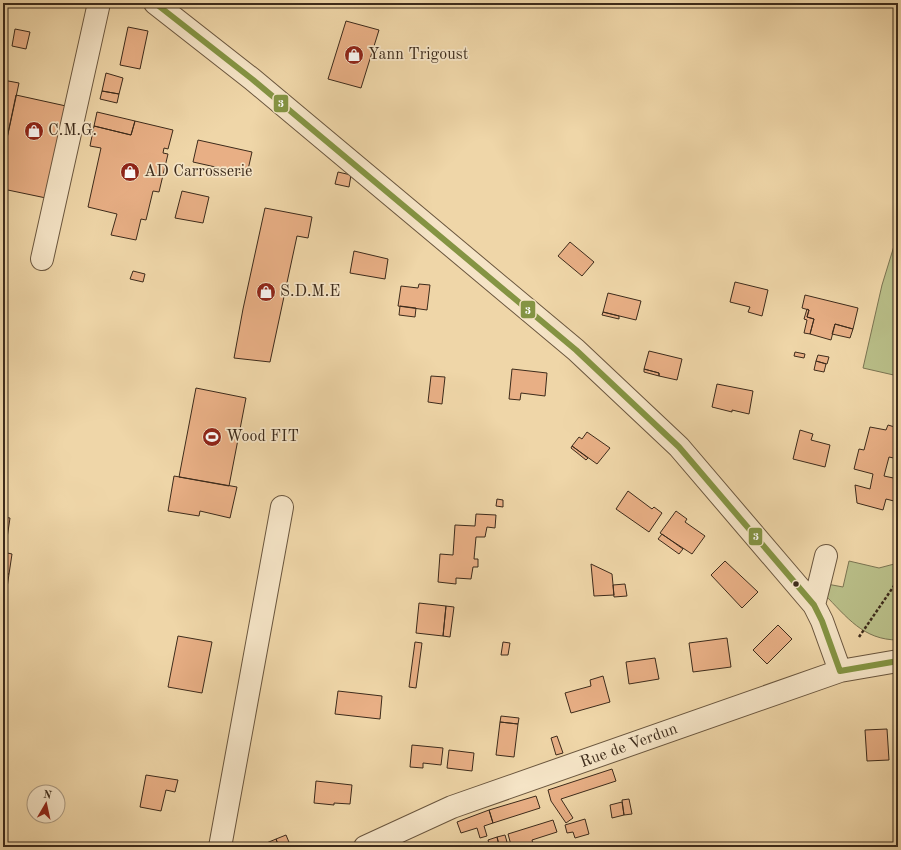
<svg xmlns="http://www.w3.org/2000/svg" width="901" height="850" font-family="'Old Standard TT',serif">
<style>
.green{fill:#b9be88;stroke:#7b7452}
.building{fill:#e8af85;stroke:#3d2b1b}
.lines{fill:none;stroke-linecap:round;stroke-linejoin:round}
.minor-casing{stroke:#6a563e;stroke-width:24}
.path{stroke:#3d2b1b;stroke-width:2.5;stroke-dasharray:3 2;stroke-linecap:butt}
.minor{stroke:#f5e4c6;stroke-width:22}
.bus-1-casing{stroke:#f5e4c6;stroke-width:9}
.bus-1{stroke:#849443;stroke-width:6}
.bus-dot{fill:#3d2b1b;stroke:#f5e4c6;stroke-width:1.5}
.labels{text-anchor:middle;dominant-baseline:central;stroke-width:3.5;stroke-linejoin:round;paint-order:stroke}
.poi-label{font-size:16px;fill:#3d2b1b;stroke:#f5e4c6;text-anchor:start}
.street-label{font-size:16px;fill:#3d2b1b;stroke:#f5e4c6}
.line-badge{stroke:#f5e4c6;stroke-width:1.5}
.badge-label{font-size:11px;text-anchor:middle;font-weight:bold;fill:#fff}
</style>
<rect width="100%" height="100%" fill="#efd6a8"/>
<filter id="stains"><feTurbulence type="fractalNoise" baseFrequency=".005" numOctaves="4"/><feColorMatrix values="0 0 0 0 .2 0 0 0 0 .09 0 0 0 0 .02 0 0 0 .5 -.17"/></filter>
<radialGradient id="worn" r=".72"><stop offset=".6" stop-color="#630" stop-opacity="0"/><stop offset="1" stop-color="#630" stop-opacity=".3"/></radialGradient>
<!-- green -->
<path class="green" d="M898,233V376L863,368L882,285Z
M849,561L879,568L898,563V640C863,640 847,617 824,594L827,584L843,587Z"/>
<!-- building -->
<path class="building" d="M346,21L379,30L361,88L328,79Z
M128,27L148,31L140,69L120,65Z
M15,29L30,32L26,49L12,46Z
M106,73L123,78L119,94L102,91Z
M3,80L19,83L3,157Z
M102,91L119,94L117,103L100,99Z
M16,95L66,106L46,198L3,189V157Z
M97,112L135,121L131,135L94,126Z
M135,121L173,130L168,149L164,148L163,153L168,154L159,192L153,191L146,220L141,219L136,240L111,235L117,214L88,207L101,148L90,146L94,126L131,135Z
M198,140L252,152L247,174L193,162Z
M338,172L351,175L349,187L335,184Z
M182,191L209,197L203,223L175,218Z
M265,208L312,217L308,238L297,236L270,362L234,358L243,309Z
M570,242L594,262L582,276L558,256Z
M354,251L388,259L385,279L350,273Z
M133,271L145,274L143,282L130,279Z
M735,282L768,290L762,316L748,312L750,307L730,302Z
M419,284L430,285L427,310L398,306L401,286L418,288Z
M608,293L641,301L636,320L603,312Z
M805,295L858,308L853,329L835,324L831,340L810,334L814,319L807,317L809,310L802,308Z
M400,306L416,308L415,317L399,315Z
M807,309L809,310L807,317L814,319L810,334L804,333L807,320L804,319Z
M603,312L619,316V319L602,315Z
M835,324L853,329L850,338L832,334Z
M649,351L682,359L677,380L659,376V373L644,369Z
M795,352L805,354L804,358L794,356Z
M818,355L829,357L827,364L816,361Z
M816,361L826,364L824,372L814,370Z
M512,369L547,373L545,396L521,393L520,400L509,399Z
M644,369L659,373V376L644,372Z
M431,376L445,377L442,404L428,402Z
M717,384L753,391L749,414L732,410V412L712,407Z
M196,388L246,398L229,486L179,477Z
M888,425L898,428V459L889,457L884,476L898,479V502L886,499L883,510L857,503L855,485L870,489L873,474L854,469L859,449L864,450L870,427L886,430Z
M800,430L813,434L811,440L830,445L825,467L793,459Z
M587,432L610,448L597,464L572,446L579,437L582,439Z
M572,446L588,458L586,460L571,448Z
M174,476L237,487L230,518L200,511L199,516L168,511Z
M628,491L652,509L654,507L662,513L649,532L616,509Z
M497,499L503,500V507L496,506Z
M676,511L687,519L685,522L705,536L692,554L660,533Z
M476,514L496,515L495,528L487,527L485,537H476L474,559H478V567H473L471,579L456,578V584L438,582L440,554L453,555L455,525L475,526Z
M3,517L10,518L5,552H3Z
M662,534L683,549L679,554L658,539Z
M3,552L12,554L9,574H6L3,591Z
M725,561L758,592L742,608L711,575Z
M591,564L612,574L614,595L594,596Z
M6,574H9L6,595L3,594Z
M625,584L627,596L614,597L613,585Z
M419,603L446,606L443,636L416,633Z
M446,606L454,607L450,637L443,636Z
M778,625L792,639L767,664L753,650Z
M178,636L212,642L202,693L168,687Z
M727,638L731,667L693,672L689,643Z
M415,642L422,643L416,688L409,687Z
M503,642L510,643L508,655H501Z
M655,658L659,679L629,684L626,662Z
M603,676L610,702L571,713L565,693L591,686L590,680Z
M338,691L382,696L380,719L335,714Z
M501,716L519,718L518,724L500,722Z
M500,722L518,724L514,757L496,755Z
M887,729L889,760L867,761L865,730Z
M557,736L563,753L556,755L551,738Z
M412,745L443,748L441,765L423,763V768L410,767Z
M449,750L474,753L472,771L447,768Z
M612,769L616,781L561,799L573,818L566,823L551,801L548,790Z
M146,775L178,780L175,792L166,790L161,811L140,807Z
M316,781L352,785L350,804L334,803V805L314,803Z
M536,796L540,808L493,823L489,810Z
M629,799L632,814L624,815L622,800Z
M622,802L624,815L612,818L610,805Z
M489,810L493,823L484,826L487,836L480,838L477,828L461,833L457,822Z
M585,819L589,834L575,838L573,832L567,833L565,825Z
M553,820L557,832L532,840L534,847H509V846L511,845L508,834Z
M286,835L291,847H279L276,839Z
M505,835L507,842L499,845L497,837Z
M497,837L499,845L490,847L488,840Z
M276,839L279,847H257Z"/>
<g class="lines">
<!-- minor casing -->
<g class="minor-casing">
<path id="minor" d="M155,3L252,79L576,350L679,447L814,605L822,621L840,671
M42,259L99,3
M814,605L826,556
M220,847L282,507
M365,847L452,807L840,671L898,661"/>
</g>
<!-- path -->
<path class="path" d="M859,637L898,580"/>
<!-- minor -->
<use href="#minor" class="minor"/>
<!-- bus-1 casing -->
<g class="bus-1-casing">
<path id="bus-1" d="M155,3L252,79L576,350L679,447L814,605L822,621L840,671
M840,671L898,661"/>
</g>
<!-- bus-1 -->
<use href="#bus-1" class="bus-1"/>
</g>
<!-- icons -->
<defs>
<g id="shop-disc" transform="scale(1)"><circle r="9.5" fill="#8f2418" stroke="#f5e4c6"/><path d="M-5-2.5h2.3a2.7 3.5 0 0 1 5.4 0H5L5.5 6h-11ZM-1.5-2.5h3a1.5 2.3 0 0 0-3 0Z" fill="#fff"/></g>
<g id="stadium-disc" transform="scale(1)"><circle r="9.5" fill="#8f2418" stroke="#f5e4c6"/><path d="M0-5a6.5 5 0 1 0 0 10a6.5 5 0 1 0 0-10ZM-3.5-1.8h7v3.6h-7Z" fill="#fff"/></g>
</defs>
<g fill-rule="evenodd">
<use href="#shop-disc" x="354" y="55"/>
<use href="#shop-disc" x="34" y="131"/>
<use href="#shop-disc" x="130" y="172"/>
<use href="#shop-disc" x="266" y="292"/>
<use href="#stadium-disc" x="212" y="437"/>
</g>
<!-- markers -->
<circle class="bus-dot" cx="796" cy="584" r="3.5"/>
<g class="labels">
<!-- poi labels -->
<g class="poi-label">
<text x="368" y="55">Yann Trigoust</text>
<text x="48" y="131">C.M.G.</text>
<text x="144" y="172">AD Carrosserie</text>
<text x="280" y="292">S.D.M.E</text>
<text x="226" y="437">Wood FIT</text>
</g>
<!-- street labels -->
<g class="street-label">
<text transform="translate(629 746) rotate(-20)">Rue de Verdun</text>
</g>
</g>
<g class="line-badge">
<rect x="273" y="94" width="16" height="19" rx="4" fill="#849443"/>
<rect x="520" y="300" width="16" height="19" rx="4" fill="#849443"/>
<rect x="748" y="527" width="15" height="19" rx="4" fill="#849443"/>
</g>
<g class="badge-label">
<text x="281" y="107">3</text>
<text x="528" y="314">3</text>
<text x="756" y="540">3</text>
</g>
<!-- margin -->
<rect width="901" height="850" fill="none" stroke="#efd6a8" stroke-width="16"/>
<rect x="4" y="4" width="893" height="842" fill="none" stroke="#3d2b1b" stroke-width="2"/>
<rect x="8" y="8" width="885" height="834" fill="none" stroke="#3d2b1b"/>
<!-- north arrow -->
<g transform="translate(46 804) rotate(9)"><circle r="19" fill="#f5e4c6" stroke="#ab9a82"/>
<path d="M0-3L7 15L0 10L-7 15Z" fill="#8f2418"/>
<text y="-6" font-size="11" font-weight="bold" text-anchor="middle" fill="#3d2b1b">N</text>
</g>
<rect width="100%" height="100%" filter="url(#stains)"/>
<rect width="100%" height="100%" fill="url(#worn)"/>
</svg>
